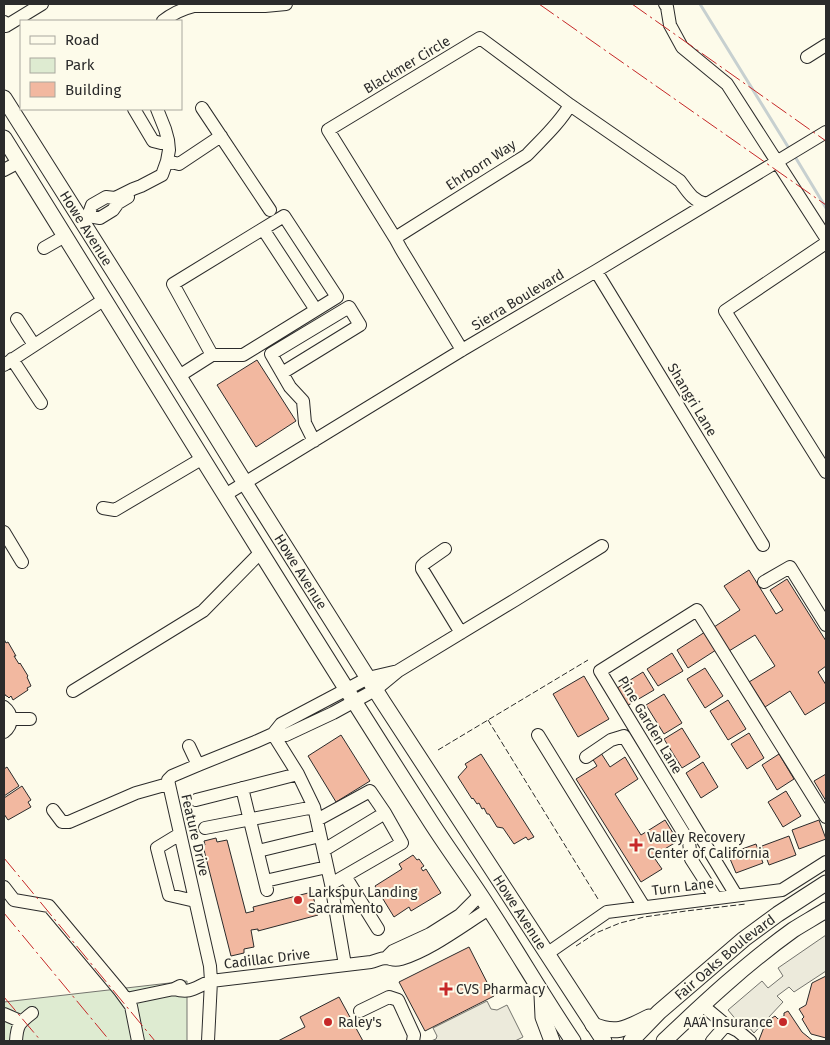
<svg xmlns="http://www.w3.org/2000/svg" width="830" height="1045" font-family="'Fira Sans',sans-serif">
<style>
.green{fill:#deebd1;stroke:#74746e}
.parking{fill:#eceadb;stroke:#74746e}
.lines{fill:none;stroke-linecap:round;stroke-linejoin:round}
.stream{stroke:#c7d0d0;stroke-width:3}
.building{fill:#f2b8a0;stroke:#2b2b2b}
.minor-casing{stroke:#2b2b2b;stroke-width:14}
.major-casing{stroke:#2b2b2b;stroke-width:17}
.minor{stroke:#fdfbea;stroke-width:12}
.major{stroke:#fdfbea;stroke-width:15}
.fence{stroke:#2b2b2b;stroke-width:1;stroke-dasharray:6 2.5;stroke-linecap:butt}
.power{stroke:#c62828;stroke-width:1;stroke-dasharray:18 4 2.5 4;stroke-linecap:butt}
.poi-dot{fill:#c62828;stroke:#fdfbea;stroke-width:2}
.labels{text-anchor:middle;dominant-baseline:central;stroke-width:4;stroke-linejoin:round;paint-order:stroke}
.street-label{font-size:14px;fill:#2b2b2b;stroke:#fdfbea}
.poi-label{font-size:14px;fill:#2b2b2b;stroke:#fdfbea;text-anchor:start}
</style>
<rect width="100%" height="100%" fill="#fdfbea"/>
<!-- green -->
<path class="green" d="M187,981V1041H4V1002Z"/>
<!-- parking -->
<path class="parking" d="M826,935V971L794,992L789,987L777,996L783,1002L754,1033L747,1025L743,1028L728,1010L762,981L768,988L783,976L778,968Z
M487,1001L491,1009L497,1010L507,1005L523,1037L515,1041H431L436,1039L437,1036L433,1028Z"/>
<g class="lines">
<!-- stream -->
<path class="stream" d="M700,4L790,150
M794,155L826,208"/>
</g>
<!-- building -->
<path class="building" d="M257,360L296,421L256,447L217,385Z
M749,570L776,614L783,610L770,590L787,579L826,641V666L818,672L826,685V702L805,715L790,691L765,707L749,682L775,666L755,635L729,651L714,627L740,610L724,586Z
M705,632L716,650L688,668L677,650Z
M4,639L6,643L8,642L16,656H14L19,664L20,663L28,676L27,677L31,686L27,688L28,690L13,700L11,696L9,698L7,696H6L4,693Z
M672,653L683,671L658,686L647,669Z
M705,668L723,696L705,708L687,679Z
M643,672L654,690L625,707L614,690Z
M584,676L609,719L578,737L553,694Z
M664,694L682,723L664,734L646,705Z
M728,700L746,729L728,740L710,711Z
M682,728L700,757L682,768L664,739Z
M749,733L764,758L747,769L731,744Z
M341,735L370,781L336,802L308,756Z
M601,753L610,767L625,757L638,779L615,794L641,835L665,820L678,841L653,856L662,869L641,882L576,779L597,766L592,758Z
M481,754L534,837L528,840L526,837L514,844L503,828L497,827L489,814H487L484,808L482,809L479,803L477,804L473,798L472,799L458,777L467,767L465,764Z
M779,754L794,779L777,790L762,765Z
M703,762L718,787L701,798L686,773Z
M7,767L19,786L4,796V769Z
M826,774V801L814,781Z
M22,786L31,800L28,802L31,807L8,820L4,814V798Z
M786,791L801,816L783,827L768,802Z
M819,820L826,839L799,849L792,830Z
M789,836L796,855L769,865L762,846Z
M216,838L217,842L227,840L246,913L254,911L253,907L312,892L318,915L258,931V929L251,930L254,947L244,949V953L231,956L203,846L205,845L204,841Z
M756,844L763,863L736,873L728,854Z
M413,855L417,860L419,859L424,866L421,868L423,871L426,869L441,893L411,911L409,907L394,917L375,886L402,869L399,864Z
M469,947L494,996L425,1031L399,982Z
M826,976V1038L811,1034L802,1019L804,1017L799,1009L806,1005L812,983Z
M339,997L363,1041H278L305,1027L300,1017Z
M788,1011L802,1032L813,1041H761L759,1040L766,1022L775,1016L778,1019L784,1016V1013Z"/>
<g class="lines">
<!-- minor casing -->
<g class="minor-casing">
<path id="minor" d="M665,4L667,7L670,25L682,47L727,84L826,238
M163,21C173,13 182,9 194,6H265L286,4
M4,22L6,26L42,4
M807,57L826,45
M202,108L270,210
M134,109L153,141L161,143L168,142
M167,161L179,164L221,136
M4,170L19,162
M88,216L92,205L106,197L115,198L133,189L141,186L162,175L167,161L169,150L168,140L165,129L157,109
M82,220L88,216L100,218L113,210L118,203L128,197
M263,229L316,310
M395,238L527,155C542,139 559,124 570,105
M826,243L725,311L826,472
M44,248L65,236
M596,271L763,545
M17,319L34,345
M462,350L401,249L395,238L328,130L480,38L570,105L680,181C688,192 692,200 706,204
M12,359L41,403
M4,365L105,299
M282,373L360,325L349,307L271,354L290,387L303,401L305,423L314,441
M179,376L212,355L173,284L284,216L337,297L243,355H212
M225,495L462,350L596,271L826,132
M103,508L115,510L203,458
M4,532L22,562
M445,549L425,563L422,566V569L461,633
M764,582L790,567L826,625
M73,691L203,611L261,552
M4,707C13,714 13,725 4,732
M11,719H30
M273,734L286,735L333,713L375,690L398,671L515,600L602,546
M273,734L298,774L314,807L331,884L345,965
M538,735L644,907
M189,746L198,765
M586,757L611,740L624,736L689,842L691,859L716,898
M242,788L267,890
M196,800L298,774
M53,810L62,822H69L136,793L168,784
M317,820L370,791L385,813L402,843L331,884
M205,828L314,807
M180,834L157,848L169,895L195,901
M324,850L385,813
M258,851L320,836
M345,876L378,929
M265,881L327,867
M4,887L14,900L49,906L120,991L131,1006L138,1041
M736,895L600,671L697,610L826,817
M548,953L607,912L782,890L826,862
M386,958L393,951L430,934L460,915L480,895
M174,989C192,994 195,987 211,981L210,966L168,780L172,776L198,765L255,742L273,734L281,724L368,678L398,671
M126,999L174,989L180,986
M702,1005L726,1025L712,1041
M360,1011L389,997L398,1000L414,1035L413,1041
M4,1014L20,1021
M726,1025L738,1031L750,1041
M16,1041C17,1025 19,1023 32,1013
M208,1041L211,981L371,962C375,961 381,958 386,958C393,959 393,961 401,959C431,950 463,925 489,909"/>
</g>
<!-- major casing -->
<g class="major-casing">
<g id="major">
<path id="s1" d="M4,98L126,291L245,483L383,702L604,1041"/>
<path d="M4,138C145,364 283,592 427,816C447,848 470,878 490,910C518,953 544,998 573,1041"/>
<path d="M542,995L543,1017L552,1041"/>
<path d="M593,1025C617,1035 627,1028 649,1017"/>
<path id="s2" d="M631,1041L659,1012L744,939L778,914L826,883"/>
<path d="M664,1041C705,1002 747,963 793,930C804,923 815,917 826,910"/>
</g>
</g>
<!-- minor -->
<use href="#minor" class="minor"/>
<!-- major -->
<use href="#major" class="major"/>
<!-- fence -->
<path class="fence" d="M488,720L598,899
M438,750L588,660
M576,946L596,933L620,923L644,917L686,911L746,904"/>
<!-- power -->
<path class="power" d="M539,4L826,205
M632,4L826,141
M4,858L155,1041
M4,913L110,1041
M4,997L41,1041"/>
</g>
<!-- markers -->
<g class="poi-dot">
<path d="M633.5 837.5h5v5h5v5h-5v5h-5v-5h-5v-5h5z"/>
<circle cx="298" cy="900" r="5"/>
<path d="M443.5 981.5h5v5h5v5h-5v5h-5v-5h-5v-5h5z"/>
<circle cx="328" cy="1022" r="5"/>
<circle cx="783" cy="1022" r="5"/>
</g>
<g class="labels">
<!-- street labels -->
<g class="street-label">
<text transform="translate(407 65) rotate(-31)">Blackmer Circle</text>
<text transform="translate(481 165) rotate(-33)">Ehrborn Way</text>
<text stroke="none"><textPath href="#s1" startOffset="154">Howe Avenue</textPath></text>
<text transform="translate(518 300) rotate(-31)">Sierra Boulevard</text>
<text transform="translate(692 400) rotate(59)">Shangri Lane</text>
<text stroke="none"><textPath href="#s1" startOffset="559">Howe Avenue</textPath></text>
<text transform="translate(650 725) rotate(59)">Pine Garden Lane</text>
<text transform="translate(195 835) rotate(77)">Feature Drive</text>
<text transform="translate(683 887) rotate(-7)">Turn Lane</text>
<text stroke="none"><textPath href="#s1" startOffset="964">Howe Avenue</textPath></text>
<text stroke="none"><textPath href="#s2" startOffset="126">Fair Oaks Boulevard</textPath></text>
<text transform="translate(267 959) rotate(-7)">Cadillac Drive</text>
</g>
<!-- poi labels -->
<g class="poi-label">
<text x="647" y="837">Valley Recovery<tspan x="647" dy="16">Center of California</tspan></text>
<text x="308" y="892">Larkspur Landing<tspan x="308" dy="16">Sacramento</tspan></text>
<text x="456" y="989">CVS Pharmacy</text>
<text x="338" y="1022">Raley's</text>
<text x="773" y="1022" text-anchor="end">AAA Insurance</text>
</g>
</g>
<!-- border -->
<rect width="830" height="1045" fill="none" stroke="#2b2b2b" stroke-width="10"/>
<!-- legend -->
<rect x="20" y="20" width="162" height="90" fill="#fdfbea" stroke="#a9a89e"/>
<rect x="30" y="36" width="25" height="8" fill="#fdfbea" stroke="#a9a89e"/>
<text x="65" y="45" font-size="15" fill="#2b2b2b">Road</text>
<rect x="30" y="58" width="25" height="15" fill="#deebd1" stroke="#a9a89e"/>
<text x="65" y="70" font-size="15" fill="#2b2b2b">Park</text>
<rect x="30" y="82" width="25" height="15" fill="#f2b8a0" stroke="#a9a89e"/>
<text x="65" y="95" font-size="15" fill="#2b2b2b">Building</text>
</svg>
